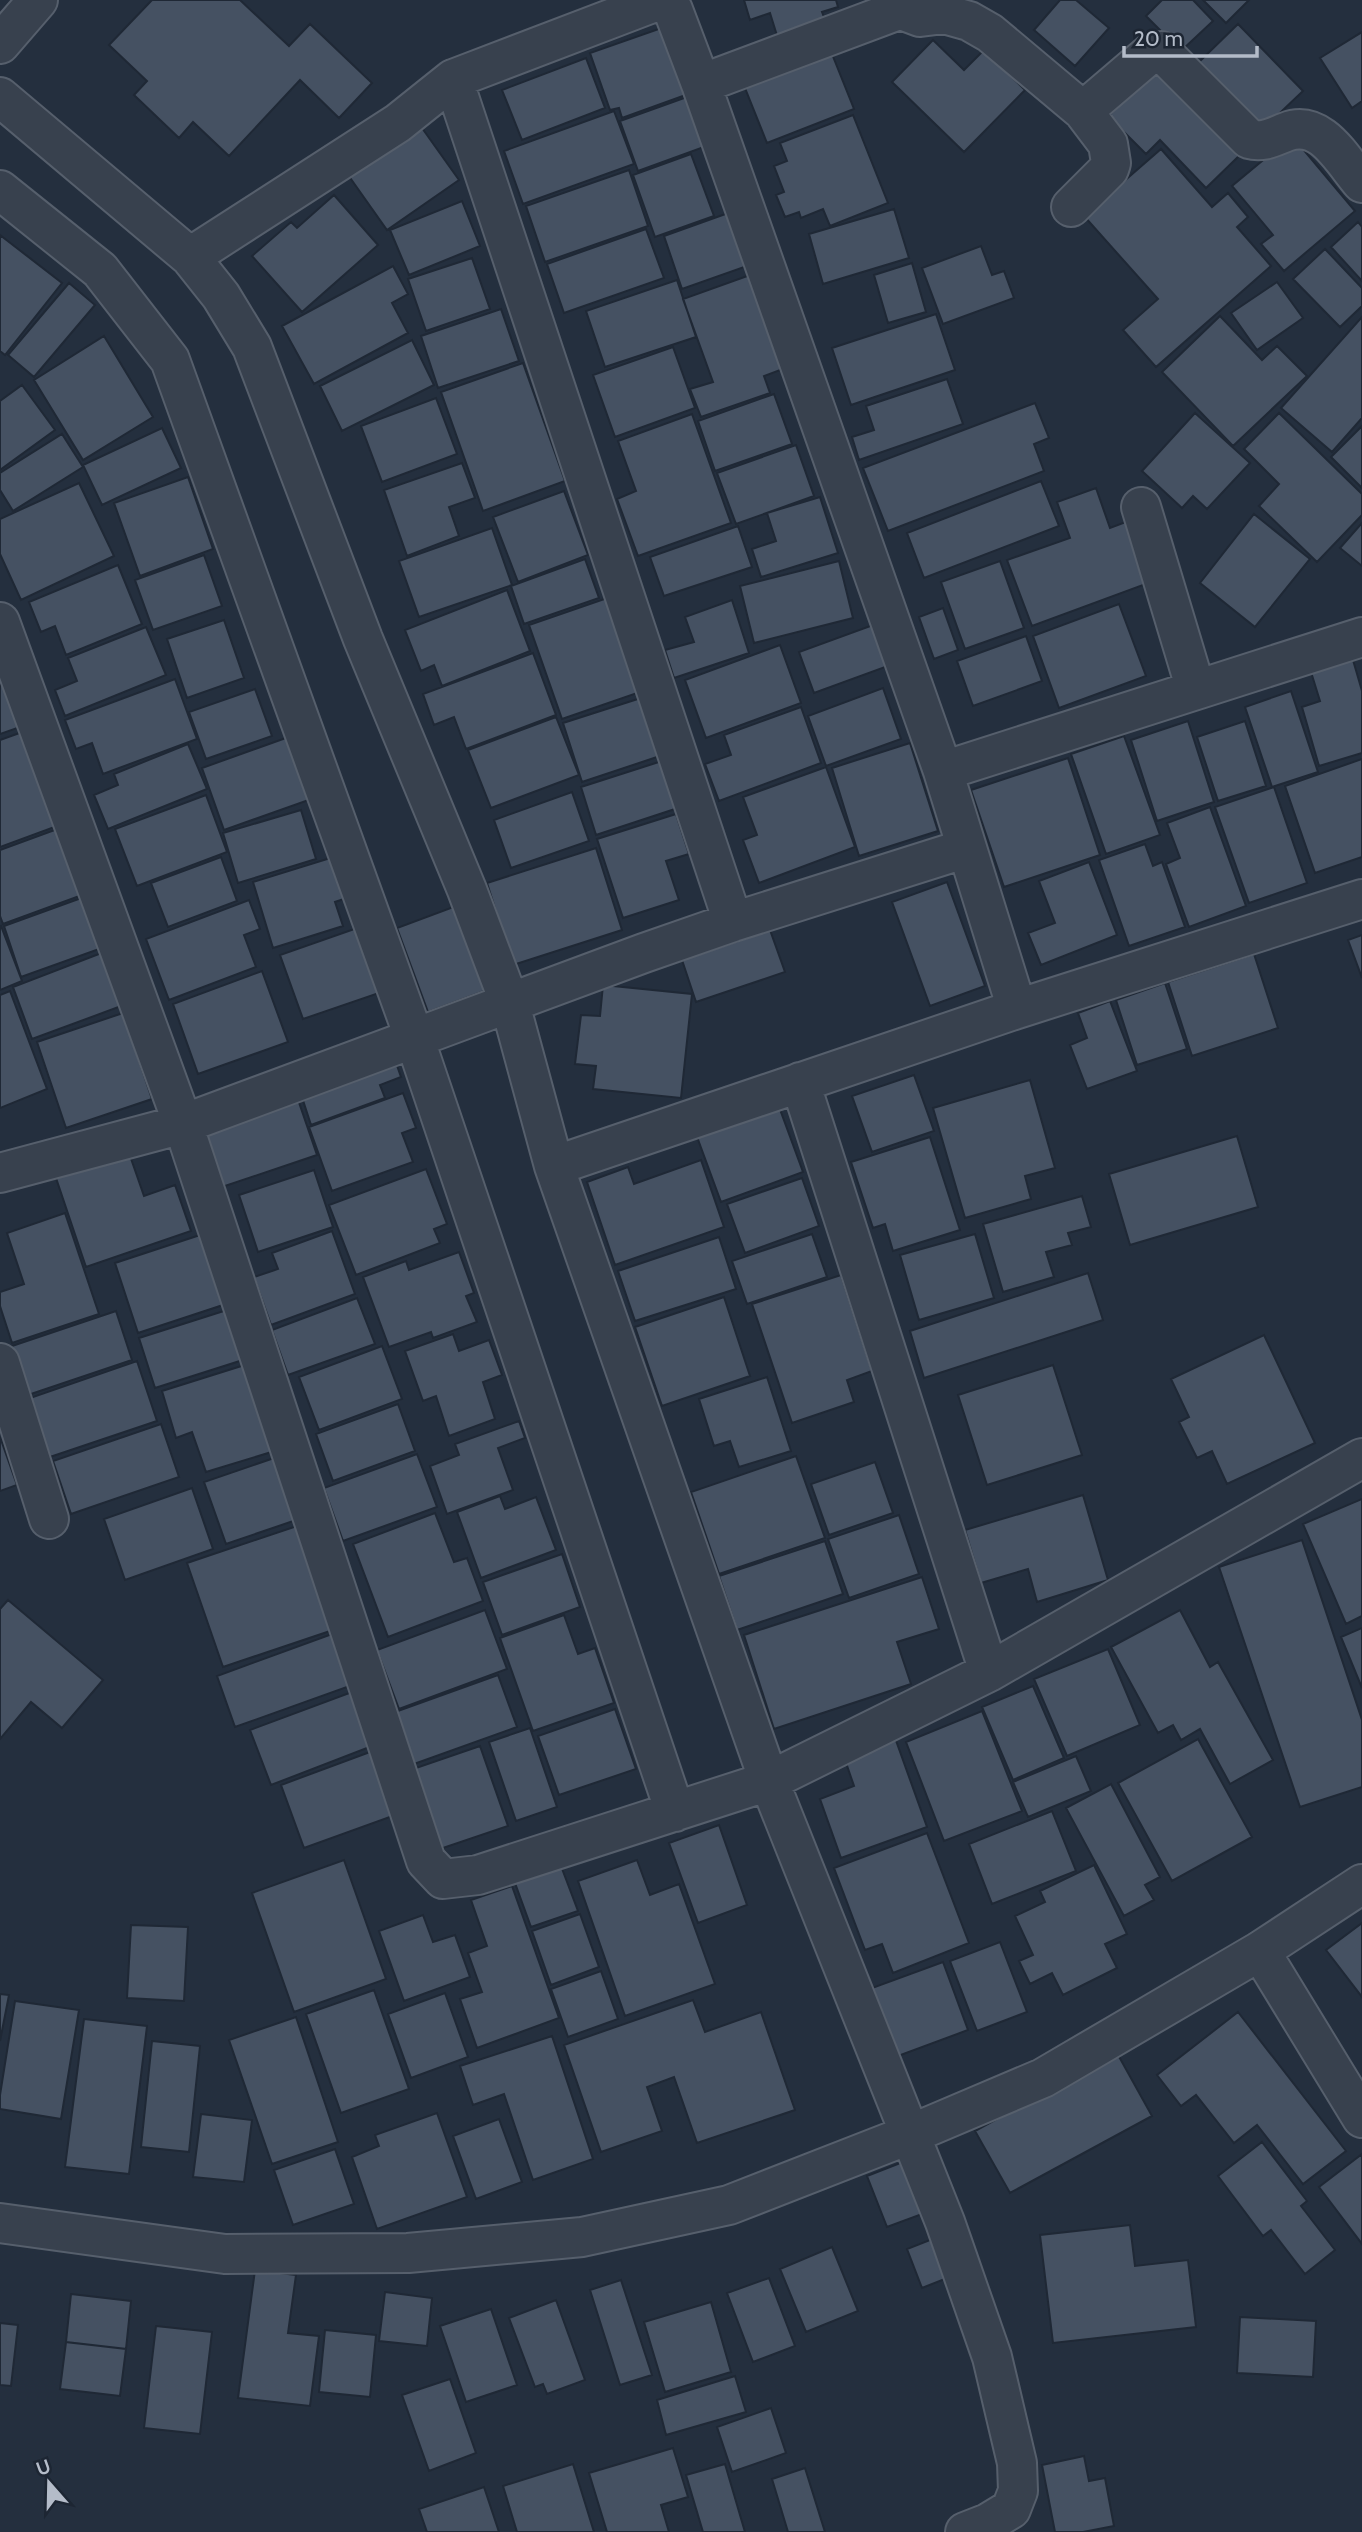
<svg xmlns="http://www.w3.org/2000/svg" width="1362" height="2532" font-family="Cabin,sans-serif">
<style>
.building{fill:#455162;stroke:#1f2835;stroke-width:2}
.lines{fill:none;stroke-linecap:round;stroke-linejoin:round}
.street-casing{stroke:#565f6c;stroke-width:42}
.street{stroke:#38414e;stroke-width:38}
</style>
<rect width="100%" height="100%" fill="#242f3e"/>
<!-- building -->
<path class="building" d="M152,0H240L289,46L310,24L372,83L339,118L300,80L229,156L193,122L179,138L134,95L147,81L109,45Z
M744,0H836L838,7L822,12L827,25L779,42L770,13L750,20Z
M1060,0H1076L1109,28L1075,66L1034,30Z
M1162,0H1193L1213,21L1181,51L1146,16Z
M1203,0H1249L1226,23Z
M1238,24L1303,91L1263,129L1198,63Z
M670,25L694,92L622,118L619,108L610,110L590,53Z
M1362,32V101L1352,108L1320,58Z
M933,40L964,70L984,50L1025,90L964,152L892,82Z
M828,44L854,109L767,143L741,78Z
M586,58L605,108L522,140L502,90Z
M1159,67L1242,153L1206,188L1160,140L1146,154L1108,116Z
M698,93L715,143L638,171L620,121Z
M614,111L634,164L523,204L504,151Z
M853,115L888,203L830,226L823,209L801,218L799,212L785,217L776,195L784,192L774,166L787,161L780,143Z
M417,121L459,180L387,230L346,172Z
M1292,136L1355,211L1284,271L1261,244L1273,235L1232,186Z
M1161,149L1212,207L1228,193L1248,217L1237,227L1271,266L1156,367L1123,330L1158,299L1084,216Z
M691,154L714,216L655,237L633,175Z
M629,170L648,226L545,262L526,206Z
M334,195L378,245L302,312L252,256L291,222L297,228Z
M462,201L480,246L409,275L390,230Z
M894,209L909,258L823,284L809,234Z
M731,212L750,265L682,289L664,236Z
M1358,222L1362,227V281L1331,247Z
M646,229L664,278L564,313L547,264Z
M0,235L62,283L5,355L0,351Z
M981,246L992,275L1004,271L1014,298L943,324L922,268Z
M1325,249L1362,288V306L1340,327L1293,279Z
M472,258L490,309L426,331L408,279Z
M912,263L926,312L888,323L874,275Z
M393,266L408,294L392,303L408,333L314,384L282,326Z
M750,275L783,369L764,376L770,393L701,417L690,389L713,382L683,299Z
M677,280L696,337L605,367L586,311Z
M1277,282L1303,318L1257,350L1231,313Z
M69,283L95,305L34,377L8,355Z
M501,309L519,361L438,388L421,336Z
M936,314L955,370L851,405L832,348Z
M1220,316L1262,360L1277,346L1307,376L1233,446L1162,372Z
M1362,317V418L1332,452L1281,408Z
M104,336L153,417L83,460L34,380Z
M412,340L434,385L342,431L320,386Z
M673,347L695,408L615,437L593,375Z
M523,363L565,481L483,511L441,392Z
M947,379L963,424L859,460L852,437L874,430L866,406Z
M22,385L55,430L0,470V401Z
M774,394L792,444L715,471L698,421Z
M436,398L457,454L382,482L361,426Z
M1035,403L1049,438L1034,444L1044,471L888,531L863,468Z
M1195,413L1250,463L1207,509L1193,496L1182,508L1142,471Z
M1279,413L1362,494V515L1317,562L1259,506L1279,484L1244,449Z
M692,414L731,523L638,556L617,499L636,491L618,441Z
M1362,426V488L1331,457Z
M162,428L181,468L102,505L83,465Z
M62,434L83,467L13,511L0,490V473Z
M796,445L814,496L736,524L717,473Z
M462,463L475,498L449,507L459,536L407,556L384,490Z
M188,477L213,549L140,576L114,503Z
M1041,481L1059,526L924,578L907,533Z
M79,483L114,556L21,600L0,554V519Z
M1096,488L1110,528L1131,520L1154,581L1032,626L1007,560L1070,538L1057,502Z
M564,491L588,555L518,582L493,517Z
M820,497L838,553L761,577L752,549L776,541L767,513Z
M1254,514L1310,559L1255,627L1200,583Z
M1362,523V566L1340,548Z
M738,526L752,567L664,596L650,557Z
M492,528L512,585L419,617L399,561Z
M204,555L222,606L153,630L135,580Z
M585,559L599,598L524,624L511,586Z
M839,561L853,618L754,643L740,586Z
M1000,561L1024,628L965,649L941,582Z
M118,565L142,624L66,655L55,626L41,632L29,602Z
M507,590L530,651L442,686L434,665L421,671L405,630Z
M613,596L646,690L562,719L529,625Z
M732,600L749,653L674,678L665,650L694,642L685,617Z
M1119,604L1146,676L1059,708L1033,636Z
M943,608L958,650L934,659L919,617Z
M224,620L244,678L187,698L167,639Z
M873,625L888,666L814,693L799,652Z
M146,627L166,675L65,716L55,690L77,681L68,658Z
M1026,636L1042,681L973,706L957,661Z
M780,645L801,703L706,738L685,680Z
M533,653L556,715L466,749L454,717L434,725L423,694Z
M1353,660L1362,691V753L1319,766L1302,707L1320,701L1311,672Z
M10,679L26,725L0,734V682Z
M175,679L197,739L103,774L92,743L76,749L65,720Z
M883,688L901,739L826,766L808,716Z
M255,689L272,736L206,759L189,712Z
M1291,691L1318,772L1272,787L1245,707Z
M644,697L663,755L582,782L563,723Z
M801,707L821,763L719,801L705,764L731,755L724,735Z
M556,717L579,775L491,808L468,750Z
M1188,721L1214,802L1157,821L1131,740Z
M1245,721L1266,786L1218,801L1197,737Z
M25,731L60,825L0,847V740Z
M297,734L320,796L224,830L202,768Z
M1124,736L1160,835L1106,854L1071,754Z
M910,743L938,831L859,856L832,768Z
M188,744L207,789L108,829L94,795L118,785L114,774Z
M1068,758L1100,855L1004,887L971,790Z
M1362,759V857L1315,873L1285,786Z
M662,761L678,808L596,835L581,787Z
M826,767L855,847L759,883L743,840L757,835L743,797Z
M1274,787L1307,883L1249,903L1215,807Z
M572,792L589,841L511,868L494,820Z
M206,795L227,852L137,886L115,829Z
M1210,807L1246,906L1189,927L1166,864L1180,858L1167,823Z
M301,810L316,859L238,883L223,833Z
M676,814L689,854L666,861L679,900L623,918L597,839Z
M60,828L85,894L3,924L0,916V850Z
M1145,844L1153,866L1162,862L1185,927L1129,946L1099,860Z
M596,848L622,930L513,965L487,883Z
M340,855L353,896L335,902L343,926L273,948L253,882Z
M221,857L237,901L168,927L151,883Z
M1089,862L1117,935L1041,965L1028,933L1055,923L1039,881Z
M947,882L985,986L930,1006L892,902Z
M84,897L102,948L21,977L4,926Z
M249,900L260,929L244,935L256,967L169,1000L146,939Z
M456,906L487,990L428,1012L397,928Z
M1,926L22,981L0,990V927Z
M360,927L382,992L303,1019L280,955Z
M770,930L785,972L696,1002L682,960Z
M1362,935V978L1348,940Z
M104,952L124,1005L32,1039L13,987Z
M1254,954L1278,1028L1192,1056L1168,982Z
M262,971L288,1042L198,1074L173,1004Z
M1165,983L1187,1049L1137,1065L1116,1000Z
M603,985L692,994L681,1098L593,1089L596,1066L575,1064L581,1015L600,1016Z
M10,991L47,1089L0,1108V995Z
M1110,1001L1137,1071L1087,1089L1070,1045L1087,1038L1078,1013Z
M123,1013L152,1099L66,1128L37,1042Z
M394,1057L401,1077L380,1085L385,1098L311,1125L300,1091Z
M914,1075L934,1131L872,1152L852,1096Z
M1030,1080L1055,1168L1025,1176L1031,1199L965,1218L933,1108Z
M293,1085L317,1155L222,1187L203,1130Z
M403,1093L416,1128L402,1133L413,1162L332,1191L309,1127Z
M778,1104L803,1172L721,1202L696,1134Z
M1237,1136L1258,1207L1130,1245L1109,1174Z
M930,1137L960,1230L893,1251L885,1224L873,1228L851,1162Z
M128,1150L144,1196L175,1185L191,1231L86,1267L55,1175Z
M701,1160L724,1227L615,1265L587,1182L628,1167L634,1184Z
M426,1169L447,1224L434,1229L440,1243L356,1275L329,1205Z
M314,1170L333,1227L258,1252L239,1195Z
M802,1178L819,1226L745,1253L727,1204Z
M1082,1196L1091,1227L1068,1233L1072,1245L1046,1252L1054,1277L1003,1292L983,1224Z
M65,1213L99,1314L12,1343L0,1306V1292L24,1284L7,1233Z
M332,1231L355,1294L271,1325L254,1277L278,1269L272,1253Z
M812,1234L827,1277L747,1304L732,1261Z
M975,1234L994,1298L919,1320L900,1255Z
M200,1235L223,1305L138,1333L115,1263Z
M719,1237L736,1289L635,1321L618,1271Z
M459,1252L474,1293L466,1296L477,1322L433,1338L431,1332L389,1347L363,1277L406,1261L409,1270Z
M1088,1273L1103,1320L924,1378L910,1331Z
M841,1275L872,1371L847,1380L854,1402L792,1423L752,1304Z
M724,1297L750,1376L662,1406L635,1327Z
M357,1298L375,1344L288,1375L272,1330Z
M230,1309L246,1359L155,1388L139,1338Z
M116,1311L132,1360L28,1395L12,1346Z
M453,1334L459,1351L489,1340L502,1375L483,1382L495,1419L449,1436L436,1396L423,1401L405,1351Z
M1264,1335L1315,1443L1227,1484L1212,1451L1197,1458L1179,1422L1189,1417L1171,1379Z
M382,1346L402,1399L319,1430L299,1377Z
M137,1361L157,1421L50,1457L30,1398Z
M251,1363L278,1450L206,1472L192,1432L176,1438L162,1391Z
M1053,1365L1082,1455L987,1485L958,1395Z
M767,1377L791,1451L739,1467L730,1441L714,1446L699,1399Z
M398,1404L415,1451L333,1481L316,1434Z
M519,1421L525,1438L498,1448L513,1490L447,1514L430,1466L459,1455L455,1444Z
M161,1424L179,1477L71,1514L53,1461Z
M0,1437L17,1485L0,1491Z
M417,1454L437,1507L343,1541L324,1488Z
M280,1456L302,1518L226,1544L204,1482Z
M796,1456L825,1538L719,1574L691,1492Z
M875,1462L893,1513L829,1535L811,1484Z
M192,1488L213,1549L125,1580L104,1519Z
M1083,1495L1108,1580L1037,1602L1028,1569L981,1583L965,1530Z
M500,1496L505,1509L536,1497L556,1550L481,1578L457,1512Z
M1362,1499V1616L1346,1624L1303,1524Z
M435,1513L454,1562L467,1558L483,1601L388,1637L353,1544Z
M899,1515L919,1574L849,1598L828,1539Z
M306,1523L342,1627L223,1667L187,1563Z
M1302,1540L1362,1720V1787L1300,1807L1219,1567Z
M825,1541L843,1594L737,1630L719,1576Z
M562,1554L580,1607L502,1635L483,1582Z
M922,1577L939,1629L897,1642L911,1684L774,1729L744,1635Z
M8,1600L103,1680L62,1728L31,1702L0,1739V1609Z
M485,1610L507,1669L399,1709L377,1650Z
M1180,1610L1210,1667L1218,1662L1273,1760L1230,1784L1200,1729L1181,1740L1173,1725L1158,1733L1111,1647Z
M564,1615L578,1654L595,1648L614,1703L533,1731L500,1638Z
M1362,1628V1688L1341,1637Z
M343,1630L361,1682L235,1727L217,1676Z
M1108,1649L1140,1725L1067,1756L1034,1679Z
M498,1675L517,1727L414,1764L395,1712Z
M1033,1686L1064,1758L1013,1780L982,1707Z
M360,1689L380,1743L271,1785L250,1730Z
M615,1709L636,1769L559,1795L538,1736Z
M982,1711L1022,1811L944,1841L906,1742Z
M530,1728L557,1807L516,1821L489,1742Z
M894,1735L927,1827L841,1858L820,1799L854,1786L843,1754Z
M1198,1739L1252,1837L1172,1881L1118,1783Z
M480,1746L508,1826L440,1849L413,1769Z
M378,1749L401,1813L304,1848L281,1785Z
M1076,1756L1091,1791L1028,1817L1013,1782Z
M1111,1784L1160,1877L1145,1885L1154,1900L1124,1916L1066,1808Z
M1052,1811L1076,1871L992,1904L969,1844Z
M719,1825L747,1905L698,1923L669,1843Z
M927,1833L969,1943L893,1973L882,1944L865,1950L834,1868Z
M344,1860L386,1979L294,2012L252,1893Z
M637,1860L650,1895L679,1884L715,1984L625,2016L578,1881Z
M1094,1865L1127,1934L1105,1944L1117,1968L1063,1995L1052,1973L1030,1984L1019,1961L1033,1955L1015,1916L1045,1902L1040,1891Z
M561,1866L578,1911L531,1927L515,1883Z
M512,1886L559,2018L477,2048L460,1999L482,1992L468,1953L487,1946L471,1900Z
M580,1914L599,1967L551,1985L532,1931Z
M423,1915L433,1942L455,1935L470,1977L404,2001L379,1931Z
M1362,1923V1997L1326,1950Z
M131,1925L188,1927L184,2001L127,1998Z
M1000,1942L1027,2012L977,2031L950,1961Z
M943,1962L968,2030L898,2056L872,1988Z
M601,1971L618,2019L568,2037L551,1989Z
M374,1990L409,2089L341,2113L306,2014Z
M445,1993L468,2057L411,2078L388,2014Z
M0,1994L9,1995L0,2041Z
M693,2000L705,2032L761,2012L795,2110L697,2143L674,2077L647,2087L662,2131L601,2152L564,2045Z
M15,2001L79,2010L61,2119L0,2109V2095Z
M1238,2012L1346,2151L1303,2184L1257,2125L1234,2143L1196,2095L1181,2106L1157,2075Z
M296,2017L338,2142L272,2164L229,2040Z
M84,2019L147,2026L129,2174L65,2167Z
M552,2036L593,2159L533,2180L504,2094L473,2105L460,2066Z
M152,2041L200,2046L189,2152L141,2147Z
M1117,2053L1152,2116L1010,2193L975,2131Z
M437,2113L467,2197L377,2229L352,2157L379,2146L375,2135Z
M201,2114L252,2120L244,2182L193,2177Z
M499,2119L522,2182L476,2199L453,2136Z
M1262,2142L1307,2201L1301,2206L1335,2250L1305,2274L1271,2230L1263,2236L1218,2176Z
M335,2149L354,2204L293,2225L274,2170Z
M1362,2154V2244L1319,2187Z
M913,2158L933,2210L887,2227L867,2176Z
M1130,2225L1135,2266L1188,2260L1196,2327L1053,2343L1040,2235Z
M940,2236L955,2275L922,2288L907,2249Z
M832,2247L858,2311L806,2332L780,2269Z
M255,2270L296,2275L288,2333L319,2336L310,2406L238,2398Z
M769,2278L795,2346L753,2362L727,2293Z
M621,2280L652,2375L620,2385L590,2290Z
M385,2292L432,2298L427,2346L379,2341Z
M71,2294L131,2301L126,2349L66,2342Z
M556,2300L585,2380L547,2394L543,2384L535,2387L509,2318Z
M711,2302L731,2372L665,2392L644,2322Z
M491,2309L517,2385L466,2402L440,2326Z
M1240,2317L1316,2321L1313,2377L1237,2373Z
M0,2323L18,2325L11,2386L0,2385Z
M156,2326L212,2332L200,2434L144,2428Z
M325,2330L376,2335L370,2397L319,2392Z
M66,2342L126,2349L120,2396L60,2389Z
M735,2376L746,2412L666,2435L657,2400Z
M450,2379L476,2453L429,2471L402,2395Z
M771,2408L786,2453L732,2472L717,2427Z
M673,2448L688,2497L661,2505L669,2532H607L589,2473Z
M1084,2456L1089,2481L1105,2478L1114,2526L1083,2532H1055L1042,2465Z
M573,2464L594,2532H517L503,2486Z
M725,2464L745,2532H703L686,2475Z
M805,2468L825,2532H788L772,2479Z
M484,2487L499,2532H427L419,2509Z"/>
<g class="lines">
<!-- street casing -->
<g class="street-casing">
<path id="street" d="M0,44L38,0
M453,79L733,922
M701,84L896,11H904L920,17L944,14L969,21L990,33L1083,111L1108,144L1111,163L1109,169L1071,207
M0,97L190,257
M1083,111L1151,53L1161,51L1249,139C1263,143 1273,137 1286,132C1321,118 1342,160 1362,183
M0,190L100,270L170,360L414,1037L675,1812
M1141,507L1196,690
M0,622L183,1124L426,1861L443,1879L478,1875L769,1781L989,1672L1362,1458
M943,771L1362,637
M800,1082L989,1672
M554,1166L1017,1009L1362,899
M0,1173L183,1124L644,953L733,922L967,848
M0,1363L49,1519
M1260,1951L1362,2118
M0,2223L225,2254L408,2253L582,2237L729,2205L911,2134L1043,2078L1260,1951L1362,1884
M965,2532L988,2523L1011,2509L1018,2491L1017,2463L992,2357L945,2222L769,1781L554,1166L510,1004L467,890L363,639L252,347L221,296L190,257L398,123L453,79L655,2L665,4L673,10L701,84L943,771L1017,1009"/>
</g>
<!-- street -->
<use href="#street" class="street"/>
</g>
<!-- north arrow -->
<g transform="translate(49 2483) rotate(340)" stroke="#1d2633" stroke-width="5" paint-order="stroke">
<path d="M0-5L12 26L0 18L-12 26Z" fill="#b4bcc9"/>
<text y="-10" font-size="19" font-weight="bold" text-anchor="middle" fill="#b4bcc9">U</text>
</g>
<!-- scale -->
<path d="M1124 46v10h133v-10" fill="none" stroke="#b4bcc9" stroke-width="3.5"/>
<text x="1134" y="46" font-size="21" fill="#b4bcc9" stroke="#1d2633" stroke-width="5" paint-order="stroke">20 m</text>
</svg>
